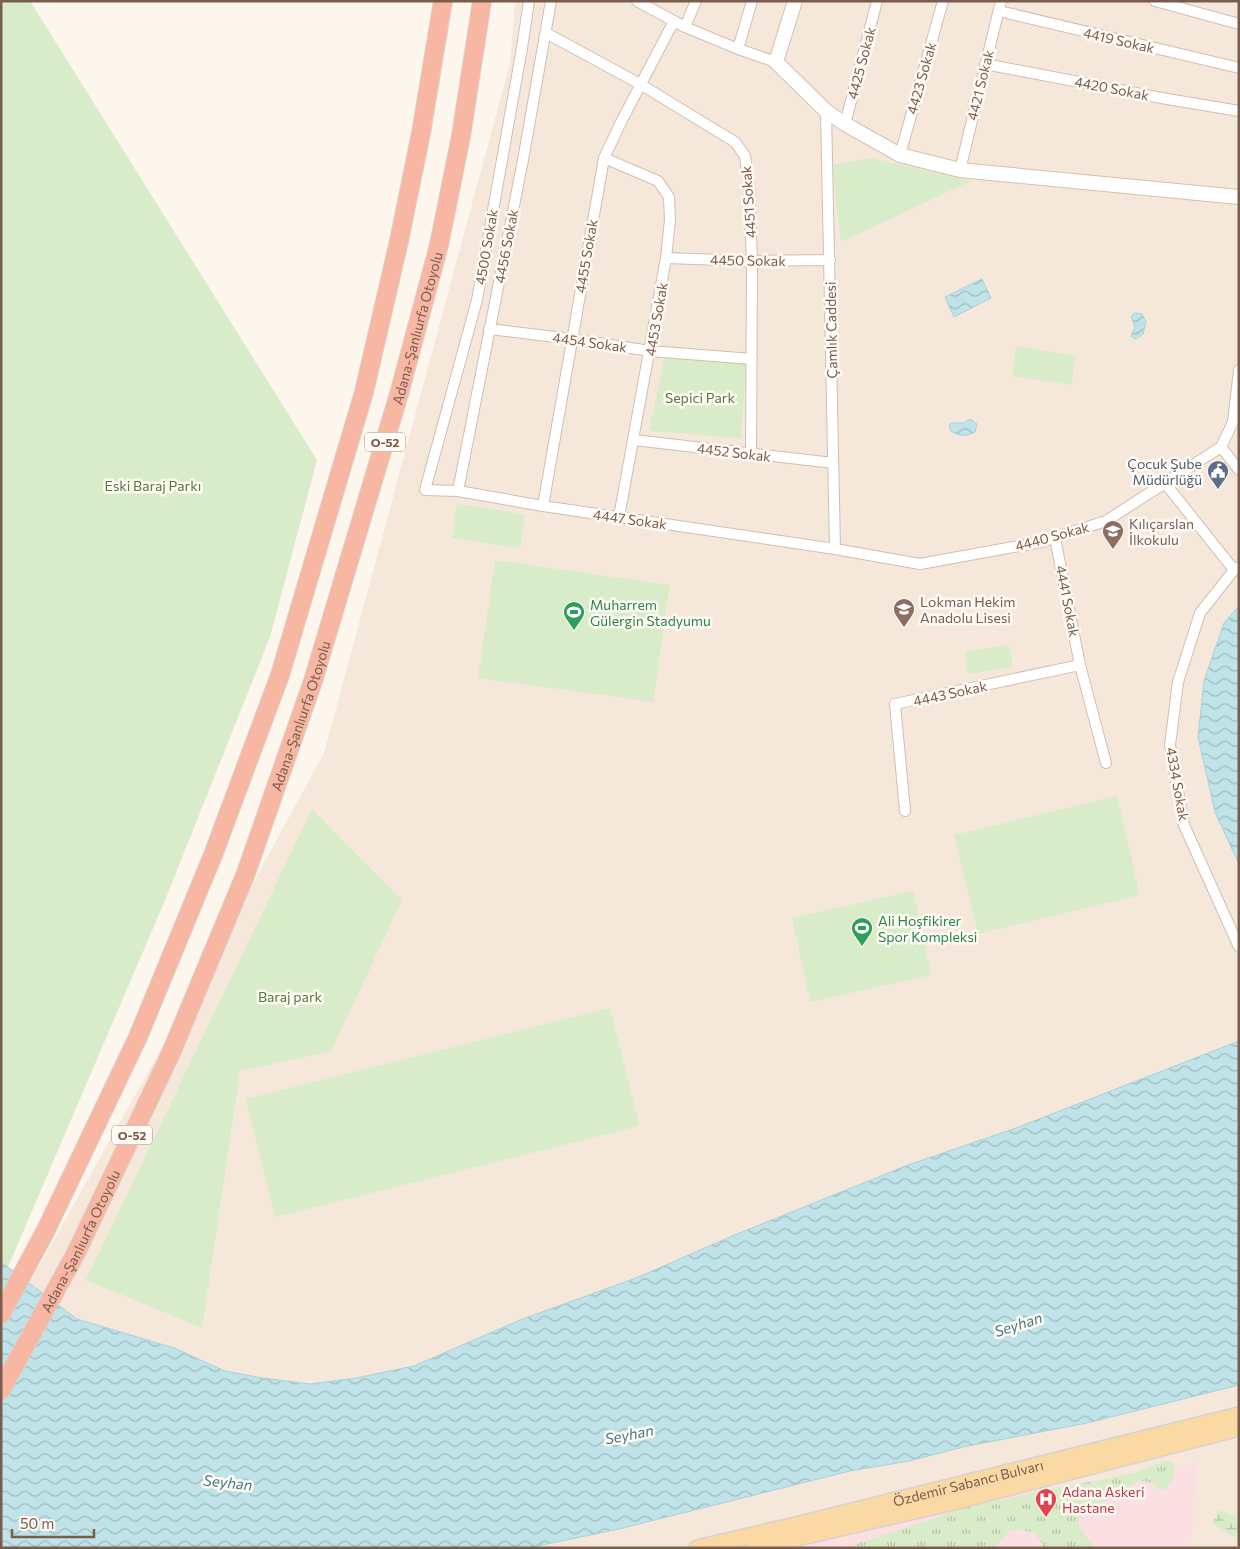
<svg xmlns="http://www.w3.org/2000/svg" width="1240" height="1549" font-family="Commissioner,sans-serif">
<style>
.residential{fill:#f5e8da}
.medical{fill:#fbdfe3}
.grass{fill:url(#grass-tufts)}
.wetland{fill:url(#wetland-marsh)}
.green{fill:#d8ecc9}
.water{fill:url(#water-waves);stroke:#a5d3da}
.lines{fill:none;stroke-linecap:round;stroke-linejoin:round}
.street-casing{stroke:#d1beb0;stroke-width:12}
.secondary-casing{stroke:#d6c0b0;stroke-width:16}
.primary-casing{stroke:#dad1cd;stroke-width:18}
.highway-casing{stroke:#dad1cd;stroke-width:20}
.street{stroke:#fff;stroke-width:10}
.secondary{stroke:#fff;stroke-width:14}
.primary{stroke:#fbd9a5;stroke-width:15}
.highway{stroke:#f7b7a3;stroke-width:18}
.labels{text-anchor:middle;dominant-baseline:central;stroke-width:5;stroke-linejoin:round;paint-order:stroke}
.shield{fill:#fffaf3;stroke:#a28b7f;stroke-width:1}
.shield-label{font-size:12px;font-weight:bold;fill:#7a5c4d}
.street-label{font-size:14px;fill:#7a5c4d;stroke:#fffaf3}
.park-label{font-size:14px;fill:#537a41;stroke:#fffaf3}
.service-label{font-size:14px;fill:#4e5e75;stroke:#fffaf3;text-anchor:end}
.education-label{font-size:14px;fill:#785e54;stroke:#fffaf3;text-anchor:start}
.leisure-label{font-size:14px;fill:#27864d;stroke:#fffaf3;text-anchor:start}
.health-label{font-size:14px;fill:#be3a42;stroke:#fffaf3;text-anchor:start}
.water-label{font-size:15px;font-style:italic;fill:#437c86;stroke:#fffaf3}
</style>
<defs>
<pattern id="grass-tufts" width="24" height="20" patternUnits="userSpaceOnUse" patternTransform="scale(1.25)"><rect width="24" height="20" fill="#d8ecc9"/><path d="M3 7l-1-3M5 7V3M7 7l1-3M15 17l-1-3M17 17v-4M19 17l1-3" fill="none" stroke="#b4c2a5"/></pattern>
<pattern id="wetland-marsh" width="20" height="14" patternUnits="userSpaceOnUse" patternTransform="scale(1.25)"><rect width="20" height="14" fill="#d8ecc9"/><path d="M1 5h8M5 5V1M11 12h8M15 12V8" fill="none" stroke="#b4c2a5"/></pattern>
<pattern id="water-waves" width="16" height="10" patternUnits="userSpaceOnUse" patternTransform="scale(1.25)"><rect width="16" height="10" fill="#bfe3e8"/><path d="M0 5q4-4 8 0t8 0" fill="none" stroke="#a0bbbe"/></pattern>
</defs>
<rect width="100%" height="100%" fill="#fdf6ec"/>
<!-- residential -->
<path class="residential" d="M515,1H1239V1548H1V1334L211,960L324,753L510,63Z"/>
<!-- medical -->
<path class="medical" d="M1196,1463L1191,1548H795L817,1536L984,1500Z"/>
<!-- grass -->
<path class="grass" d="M1165,1461H1171L1175,1465C1175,1474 1172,1488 1162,1491C1155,1486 1148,1479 1139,1481L1079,1518C1076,1528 1089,1540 1095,1548H1045L1036,1535L1031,1532L1017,1529L1010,1531L994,1548H845L967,1507L1058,1488L1135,1473Z"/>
<!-- wetland -->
<path class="wetland" d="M1219,1510L1237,1516L1238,1532L1234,1538L1212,1523Z"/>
<!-- green -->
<path class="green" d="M1,1H30L317,460L270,637L166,898L8,1267L1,1262Z
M873,158L971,181L841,242L832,165Z
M1016,346L1076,356L1071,385L1012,376Z
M665,356L746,363L741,438L649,431Z
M457,504L525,514L520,548L452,538Z
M495,560L670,585L653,702L478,678Z
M1009,645L1013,667L968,674L965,652Z
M1117,796L1140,895L978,934L954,835Z
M312,809L402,900L331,1051L240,1071L202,1328L86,1280Z
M913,891L931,975L810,1002L792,918Z
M610,1008L639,1126L275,1217L246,1099Z"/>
<!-- water -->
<path class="water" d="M982,279L991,298L954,317L945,297Z
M1134,313L1142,314L1146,322L1143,334L1136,339L1131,336L1135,327L1131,316Z
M970,419L977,424L975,432C965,437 960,436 951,431L949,426L951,423H964Z
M1239,606V864L1215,812L1198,737L1204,681L1224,623Z
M1239,1041V1385L1087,1423L963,1447L909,1461L850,1471L619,1529L528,1548H1V1262L77,1319L174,1348L225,1371L262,1378L310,1384L356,1378L414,1366L520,1320L636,1278L732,1236L908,1165L1016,1128Z"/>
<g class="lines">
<!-- street casing -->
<g class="street-casing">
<path id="street" d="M529,1L522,48L477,300L425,490L458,491L543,506L835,549L920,564L1041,542L1106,521L1221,447L1233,422L1239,370
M637,1L685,27L738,49L776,62
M1155,1L1239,24
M999,11L1239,68
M685,27L696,1
M546,33L640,84L735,142L745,156L749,186L752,261L751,454
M738,49L752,1
M985,64L1167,99L1239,111
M826,111L835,549
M845,124L877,1
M900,155L943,1
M604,158L658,181L669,197L670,220L666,258L619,517
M960,170L1001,1
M666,258L752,261L830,260
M489,329L571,339L650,351L752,359
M634,440L833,463
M1221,447L1239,470
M1165,483L1234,570
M458,491L523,160L551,1
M543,506L604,158L622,120L674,21
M1055,538L1080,665L1106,763
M1239,567L1234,570L1200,613L1178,682L1170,745L1184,825L1239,947
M905,811L895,704L1080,665"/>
</g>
<!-- secondary casing -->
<g class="secondary-casing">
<path id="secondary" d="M795,1L776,62L826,111L845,124L900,155L960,170L1239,197"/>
</g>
<!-- primary casing -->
<g class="primary-casing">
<g id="primary">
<path id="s1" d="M697,1548L800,1524L1239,1415"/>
<path d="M754,1548L949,1503L1239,1428"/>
</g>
</g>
<!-- highway casing -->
<g class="highway-casing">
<g id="highway">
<path d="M1,1314L46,1230L138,1037L213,855L280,675L364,392L399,241L421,133L443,1"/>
<path id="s2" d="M1,1390L76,1253L171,1053L246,873L313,681L399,394L439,245L461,136L482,1"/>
</g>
</g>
<!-- street -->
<use href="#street" class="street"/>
<!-- secondary -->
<use href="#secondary" class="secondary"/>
<!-- primary -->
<use href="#primary" class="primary"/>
<!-- highway -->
<use href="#highway" class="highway"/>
</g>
<!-- icons -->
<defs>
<g id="civic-pin" transform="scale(1.125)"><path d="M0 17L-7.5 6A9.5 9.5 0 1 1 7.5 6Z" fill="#5c6f8a" stroke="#fffaf3"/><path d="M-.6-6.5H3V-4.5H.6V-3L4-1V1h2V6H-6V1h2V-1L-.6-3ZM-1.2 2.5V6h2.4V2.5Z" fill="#fff"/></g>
<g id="school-pin" transform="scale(1.125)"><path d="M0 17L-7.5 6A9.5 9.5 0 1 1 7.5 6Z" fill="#8d6e63" stroke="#fffaf3"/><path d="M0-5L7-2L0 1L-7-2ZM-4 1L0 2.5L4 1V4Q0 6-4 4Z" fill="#fff"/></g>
<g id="stadium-pin" transform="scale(1.125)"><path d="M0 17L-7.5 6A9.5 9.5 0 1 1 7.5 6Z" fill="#2e9e5b" stroke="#fffaf3"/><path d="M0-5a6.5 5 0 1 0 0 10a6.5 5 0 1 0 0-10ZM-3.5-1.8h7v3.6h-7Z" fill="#fff"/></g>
<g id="hospital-pin" transform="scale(1.125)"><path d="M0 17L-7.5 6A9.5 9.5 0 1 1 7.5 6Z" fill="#e0444e" stroke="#fffaf3"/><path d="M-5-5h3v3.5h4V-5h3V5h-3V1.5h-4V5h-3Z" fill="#fff"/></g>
</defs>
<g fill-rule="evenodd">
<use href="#civic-pin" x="1218" y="471"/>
<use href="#school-pin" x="1113" y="531"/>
<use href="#school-pin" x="904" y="609"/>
<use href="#stadium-pin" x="574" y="612"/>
<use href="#stadium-pin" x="862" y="928"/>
<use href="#hospital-pin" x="1046" y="1499"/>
</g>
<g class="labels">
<!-- shield labels -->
<g class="shield">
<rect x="365" y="432.5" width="40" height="19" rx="4"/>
<rect x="112" y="1125.5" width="40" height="19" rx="4"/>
</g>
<g class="shield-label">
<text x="385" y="442">O-52</text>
<text x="132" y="1135">O-52</text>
</g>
<!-- street labels -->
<g class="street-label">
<text transform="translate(1119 40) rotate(13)">4419 Sokak</text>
<text transform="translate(861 63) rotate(-75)">4425 Sokak</text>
<text transform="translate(921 78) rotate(-74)">4423 Sokak</text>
<text transform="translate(980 85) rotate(-76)">4421 Sokak</text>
<text transform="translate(1112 88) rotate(11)">4420 Sokak</text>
<text transform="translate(748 202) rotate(-94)">4451 Sokak</text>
<text transform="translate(506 246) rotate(-79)">4456 Sokak</text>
<text transform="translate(486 247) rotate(-80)">4500 Sokak</text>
<text transform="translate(586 256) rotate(-80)">4455 Sokak</text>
<text transform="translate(748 260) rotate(1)">4450 Sokak</text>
<text transform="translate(656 319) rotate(-80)">4453 Sokak</text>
<text stroke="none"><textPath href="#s2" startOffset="1144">Adana-Şanlıurfa Otoyolu</textPath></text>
<text transform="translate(831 330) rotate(-91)">Çamlık Caddesi</text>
<text transform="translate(590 342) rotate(8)">4454 Sokak</text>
<text transform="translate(734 452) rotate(7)">4452 Sokak</text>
<text transform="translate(630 519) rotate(8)">4447 Sokak</text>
<text transform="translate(1052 536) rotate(-15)">4440 Sokak</text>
<text transform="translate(1068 601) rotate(79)">4441 Sokak</text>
<text transform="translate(950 693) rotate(-12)">4443 Sokak</text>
<text stroke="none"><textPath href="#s2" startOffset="739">Adana-Şanlıurfa Otoyolu</textPath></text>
<text transform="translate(1178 784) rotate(80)">4334 Sokak</text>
<text stroke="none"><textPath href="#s2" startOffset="169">Adana-Şanlıurfa Otoyolu</textPath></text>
<text stroke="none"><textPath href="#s1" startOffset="279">Özdemir Sabancı Bulvarı</textPath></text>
</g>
<!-- park labels -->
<g class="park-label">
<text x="700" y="397">Sepici Park</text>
<text x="153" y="485">Eski Baraj Parkı</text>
<text x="290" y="996">Baraj park</text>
</g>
<!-- service labels -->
<g class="service-label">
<text x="1202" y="463">Çocuk Şube<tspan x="1202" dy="16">Müdürlüğü</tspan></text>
</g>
<!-- education labels -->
<g class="education-label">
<text x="1129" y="523">Kılıçarslan<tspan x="1129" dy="16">İlkokulu</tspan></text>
<text x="920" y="601">Lokman Hekim<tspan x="920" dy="16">Anadolu Lisesi</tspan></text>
</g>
<!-- leisure labels -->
<g class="leisure-label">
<text x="590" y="604">Muharrem<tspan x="590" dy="16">Gülergin Stadyumu</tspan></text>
<text x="878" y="920">Ali Hoşfikirer<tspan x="878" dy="16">Spor Kompleksi</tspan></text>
</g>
<!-- health labels -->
<g class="health-label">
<text x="1062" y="1491">Adana Askeri<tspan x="1062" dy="16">Hastane</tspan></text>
</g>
<!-- water labels -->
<g class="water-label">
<text transform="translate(1018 1324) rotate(-18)">Seyhan</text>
<text transform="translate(629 1434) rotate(-11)">Seyhan</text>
<text transform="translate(228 1482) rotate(6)">Seyhan</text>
</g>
</g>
<!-- border -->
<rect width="1240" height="1549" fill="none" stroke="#7a5c4d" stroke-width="5"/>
<!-- scale -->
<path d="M12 1529v8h82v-8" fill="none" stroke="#7a5c4d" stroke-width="2.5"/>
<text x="20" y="1529" font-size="15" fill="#7a5c4d" stroke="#fffaf3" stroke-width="4" paint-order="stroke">50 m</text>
</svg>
